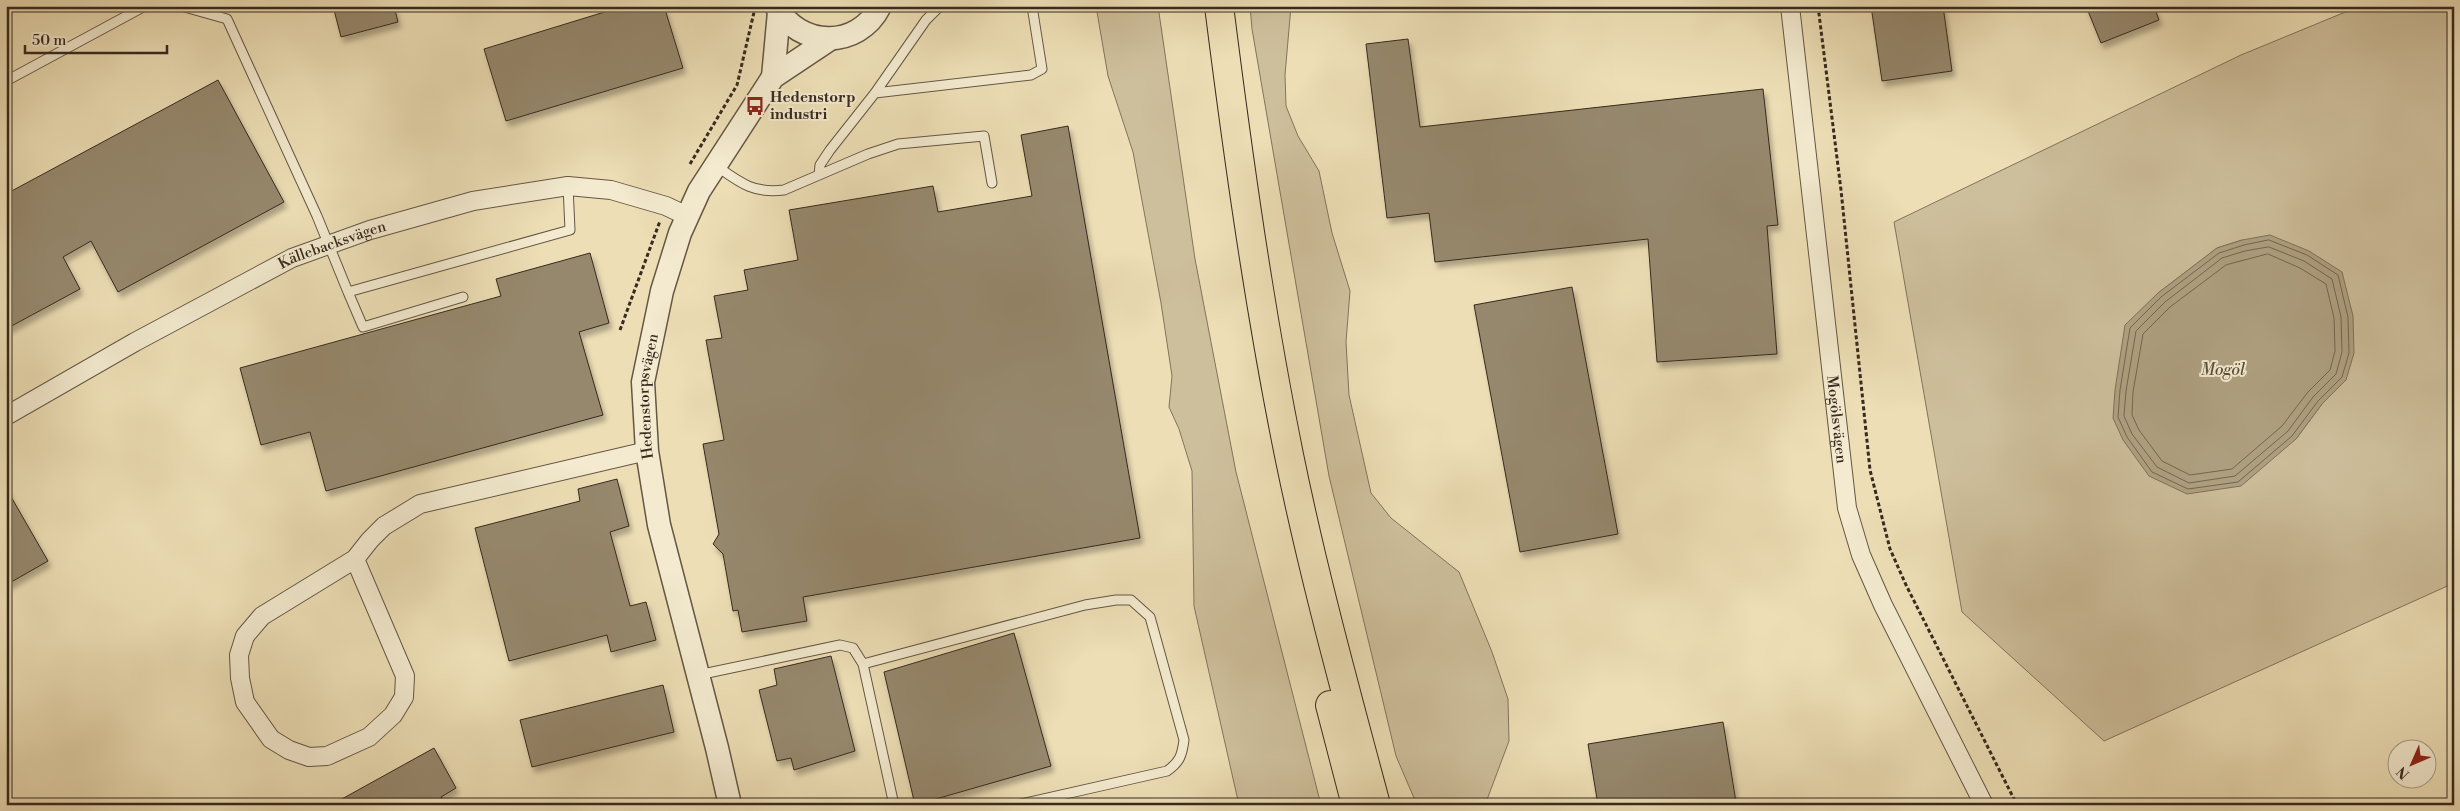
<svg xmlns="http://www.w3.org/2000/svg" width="2460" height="811" font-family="'Libre Bodoni',serif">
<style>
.green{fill:#cebf9c;stroke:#82745e;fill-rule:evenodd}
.water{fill:#afa182;stroke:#7f715a}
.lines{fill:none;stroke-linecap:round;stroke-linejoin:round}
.shore{stroke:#736650;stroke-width:1}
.building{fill:#96886d;stroke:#372a1f;filter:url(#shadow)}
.service-casing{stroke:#645744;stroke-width:11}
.minor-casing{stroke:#645744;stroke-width:20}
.tertiary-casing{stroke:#645744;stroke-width:25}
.trunk-casing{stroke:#372a1f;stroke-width:30}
.path{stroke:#372a1f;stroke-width:3;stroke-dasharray:4 2.5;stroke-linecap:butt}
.service{stroke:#f3eacf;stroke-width:9}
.minor{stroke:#f3eacf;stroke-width:18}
.tertiary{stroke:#f3eacf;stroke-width:22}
.trunk{stroke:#eddeb5;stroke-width:28}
.labels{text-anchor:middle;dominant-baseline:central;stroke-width:4;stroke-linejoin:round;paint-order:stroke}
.poi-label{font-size:15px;font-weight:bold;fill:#372a1f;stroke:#f3eacf;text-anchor:start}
.street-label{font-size:15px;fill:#372a1f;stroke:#f3eacf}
.water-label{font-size:16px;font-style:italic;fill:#5b4e3d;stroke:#f3eacf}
</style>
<defs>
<filter id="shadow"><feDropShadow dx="3" dy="5.5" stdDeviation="2.5" flood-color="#0004"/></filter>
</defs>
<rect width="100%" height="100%" fill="#eddeb5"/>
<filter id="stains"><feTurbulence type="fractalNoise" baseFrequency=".004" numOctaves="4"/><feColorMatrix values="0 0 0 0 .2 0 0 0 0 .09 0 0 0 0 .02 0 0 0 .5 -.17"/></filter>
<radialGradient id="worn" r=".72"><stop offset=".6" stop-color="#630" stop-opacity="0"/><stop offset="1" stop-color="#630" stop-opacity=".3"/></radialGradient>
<!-- green -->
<path class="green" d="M1096,6H1158L1195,259L1236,472L1321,805H1239L1194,606L1192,471L1179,429L1169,407L1172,376L1161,303L1133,152L1108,76Z
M1250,6H1291L1285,75L1286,106L1298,136L1319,171L1332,233L1350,291L1346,342L1349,395L1371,493L1391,518L1459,572L1492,652L1508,699L1509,741L1485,805H1417L1396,756L1329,476L1252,29Z
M2360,6H2454V583L2104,741L1962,612L1894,222L2241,55ZM2242,240L2346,380L2322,404L2296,439L2158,293L2217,248Z"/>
<!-- water -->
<path class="water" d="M2270,235L2309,251L2342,272L2353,316L2354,353L2346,380L2322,404L2296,439L2241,486L2187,494L2149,476L2123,440L2113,418L2115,390L2125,325L2158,293L2217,248L2242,240Z"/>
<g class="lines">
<!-- shore -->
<path class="shore" d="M2269,240L2307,255L2338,275L2348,317L2349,353L2342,377L2318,401L2292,436L2238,482L2188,489L2152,472L2127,437L2118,417L2120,390L2130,328L2161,297L2219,253L2244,245Z
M2269,247L2304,261L2332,279L2341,317L2342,352L2336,374L2313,397L2288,431L2235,476L2189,483L2157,467L2132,434L2124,416L2126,391L2136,331L2165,302L2222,258L2245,251Z
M2268,254L2300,268L2326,284L2334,318L2335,351L2330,370L2308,392L2282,426L2232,469L2190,475L2162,461L2139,430L2132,415L2133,392L2143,334L2170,307L2226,265Z"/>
</g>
<!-- building -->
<path class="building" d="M333,6H394L398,22L341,37Z
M624,6H664L683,68L506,121L484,49Z
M1871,6H1943L1952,71L1882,81Z
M2086,6H2154L2159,20L2101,43Z
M1408,39L1420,127L1763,89L1778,225L1767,226L1777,354L1657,362L1648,239L1435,262L1429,213L1387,218L1366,44Z
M218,80L284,202L118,292L91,241L63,257L80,289L6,329V194Z
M1068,126L1140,538L803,597L807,621L742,632L738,610L733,611L723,554L713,544L719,534L703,444L724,440L706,340L722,338L714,296L748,290L744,270L798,260L789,210L933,186L938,212L1032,196L1021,135Z
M590,253L609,323L579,332L603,415L326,491L310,432L261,445L240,368L501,296L496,279Z
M1572,287L1618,534L1520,552L1474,305Z
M617,479L629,526L610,532L630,606L646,602L656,640L611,652L607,635L509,661L475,528L580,501L578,489Z
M6,488L48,561L6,585Z
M1014,633L1051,766L915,805L884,672Z
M831,656L855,751L794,770L791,758L777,761L759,690L777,685L774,669Z
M663,685L674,732L532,767L520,720Z
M1723,722L1736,802L1722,805H1598L1588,744Z
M434,748L456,788L441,797L445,805H331Z"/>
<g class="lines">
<!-- service casing -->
<g class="service-casing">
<path id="service" d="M181,6L227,19L317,216L348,292L570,230L568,186
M6,81L145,6
M875,93L1031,75L1042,69L1032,6
M715,165C739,182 753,194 784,190L868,154L898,144L984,136L992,183
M819,175L820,165L830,150L875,93L926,20L940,6
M348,292L363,327L463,297
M863,664L894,805
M698,675L840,645L853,648L863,664L1085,605L1116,600H1131L1150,617L1184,740C1182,755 1180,762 1167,771L1017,805"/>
</g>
<!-- minor casing -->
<g class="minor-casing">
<g id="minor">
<path id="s1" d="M1790,6L1847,508L1861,555L1883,605L1984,805"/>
<path id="s2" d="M6,416L135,342L292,258L370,230L473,201L568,186L611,190L666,206L687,216"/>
<path d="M355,559L405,676L404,697L393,715L369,737L327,756L309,757L289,750L271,739L245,702L240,678L239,655L245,636L262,616L355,559L370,540L384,526L420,504L647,451"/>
</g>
</g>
<!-- tertiary casing -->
<g class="tertiary-casing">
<g id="tertiary">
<path d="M776,6C799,48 858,50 880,6"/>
<path d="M773,77L779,12"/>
<path id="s3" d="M730,805L717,748L659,525L647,451L643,382L662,291L680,233L699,191L773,77L830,39"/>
</g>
</g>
<!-- trunk casing -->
<g class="trunk-casing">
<path id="trunk" d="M1219,6C1238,156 1259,307 1289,455C1313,573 1345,689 1376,805
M1330,705L1356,805"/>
</g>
<!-- path -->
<path class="path" d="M1818,6L1841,190L1870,470L1890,549L1906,585L2017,805
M690,164L737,85L755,8
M620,330L660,221"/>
<!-- service -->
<use href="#service" class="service"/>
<!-- minor -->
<use href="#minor" class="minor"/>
<!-- tertiary -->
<use href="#tertiary" class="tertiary"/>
<!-- trunk -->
<use href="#trunk" class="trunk"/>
</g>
<!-- icons -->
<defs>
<g id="bus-bare" transform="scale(1.5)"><path d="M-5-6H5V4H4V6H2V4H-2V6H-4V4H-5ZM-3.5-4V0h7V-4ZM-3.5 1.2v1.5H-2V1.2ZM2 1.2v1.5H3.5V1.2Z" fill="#8f2418" stroke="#f3eacf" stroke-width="2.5" paint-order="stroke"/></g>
</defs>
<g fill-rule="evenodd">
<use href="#bus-bare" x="755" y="106"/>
</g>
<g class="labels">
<!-- poi labels -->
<g class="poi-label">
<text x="770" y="97">Hedenstorp<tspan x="770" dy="17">industri</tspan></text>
</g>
<!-- street labels -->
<g class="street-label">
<text stroke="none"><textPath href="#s2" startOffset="369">Källebacksvägen</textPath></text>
<text stroke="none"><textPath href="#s3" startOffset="419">Hedenstorpsvägen</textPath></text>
<text stroke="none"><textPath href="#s1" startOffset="416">Mogölsvägen</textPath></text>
</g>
<!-- water labels -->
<g class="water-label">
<text x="2223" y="370">Mogöl</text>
</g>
</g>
<!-- margin -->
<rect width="2460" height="811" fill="none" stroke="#eddeb5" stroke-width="25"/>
<rect x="8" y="8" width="2445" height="796" fill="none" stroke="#372a1f" stroke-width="2.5"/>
<rect x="12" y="12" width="2435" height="786" fill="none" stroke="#372a1f"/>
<!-- north arrow -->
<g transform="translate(2412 764) rotate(225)"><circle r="24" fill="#f3eacf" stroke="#a89d89"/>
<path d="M0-4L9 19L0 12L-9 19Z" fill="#8f2418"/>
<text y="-8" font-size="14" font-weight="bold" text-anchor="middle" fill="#372a1f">N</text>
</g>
<!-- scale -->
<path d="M25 45v8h142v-8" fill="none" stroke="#372a1f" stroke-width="2.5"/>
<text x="32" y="45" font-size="15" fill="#372a1f" stroke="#f3eacf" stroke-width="4" paint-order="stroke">50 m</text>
<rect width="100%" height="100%" filter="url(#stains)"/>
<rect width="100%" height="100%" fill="url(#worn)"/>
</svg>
